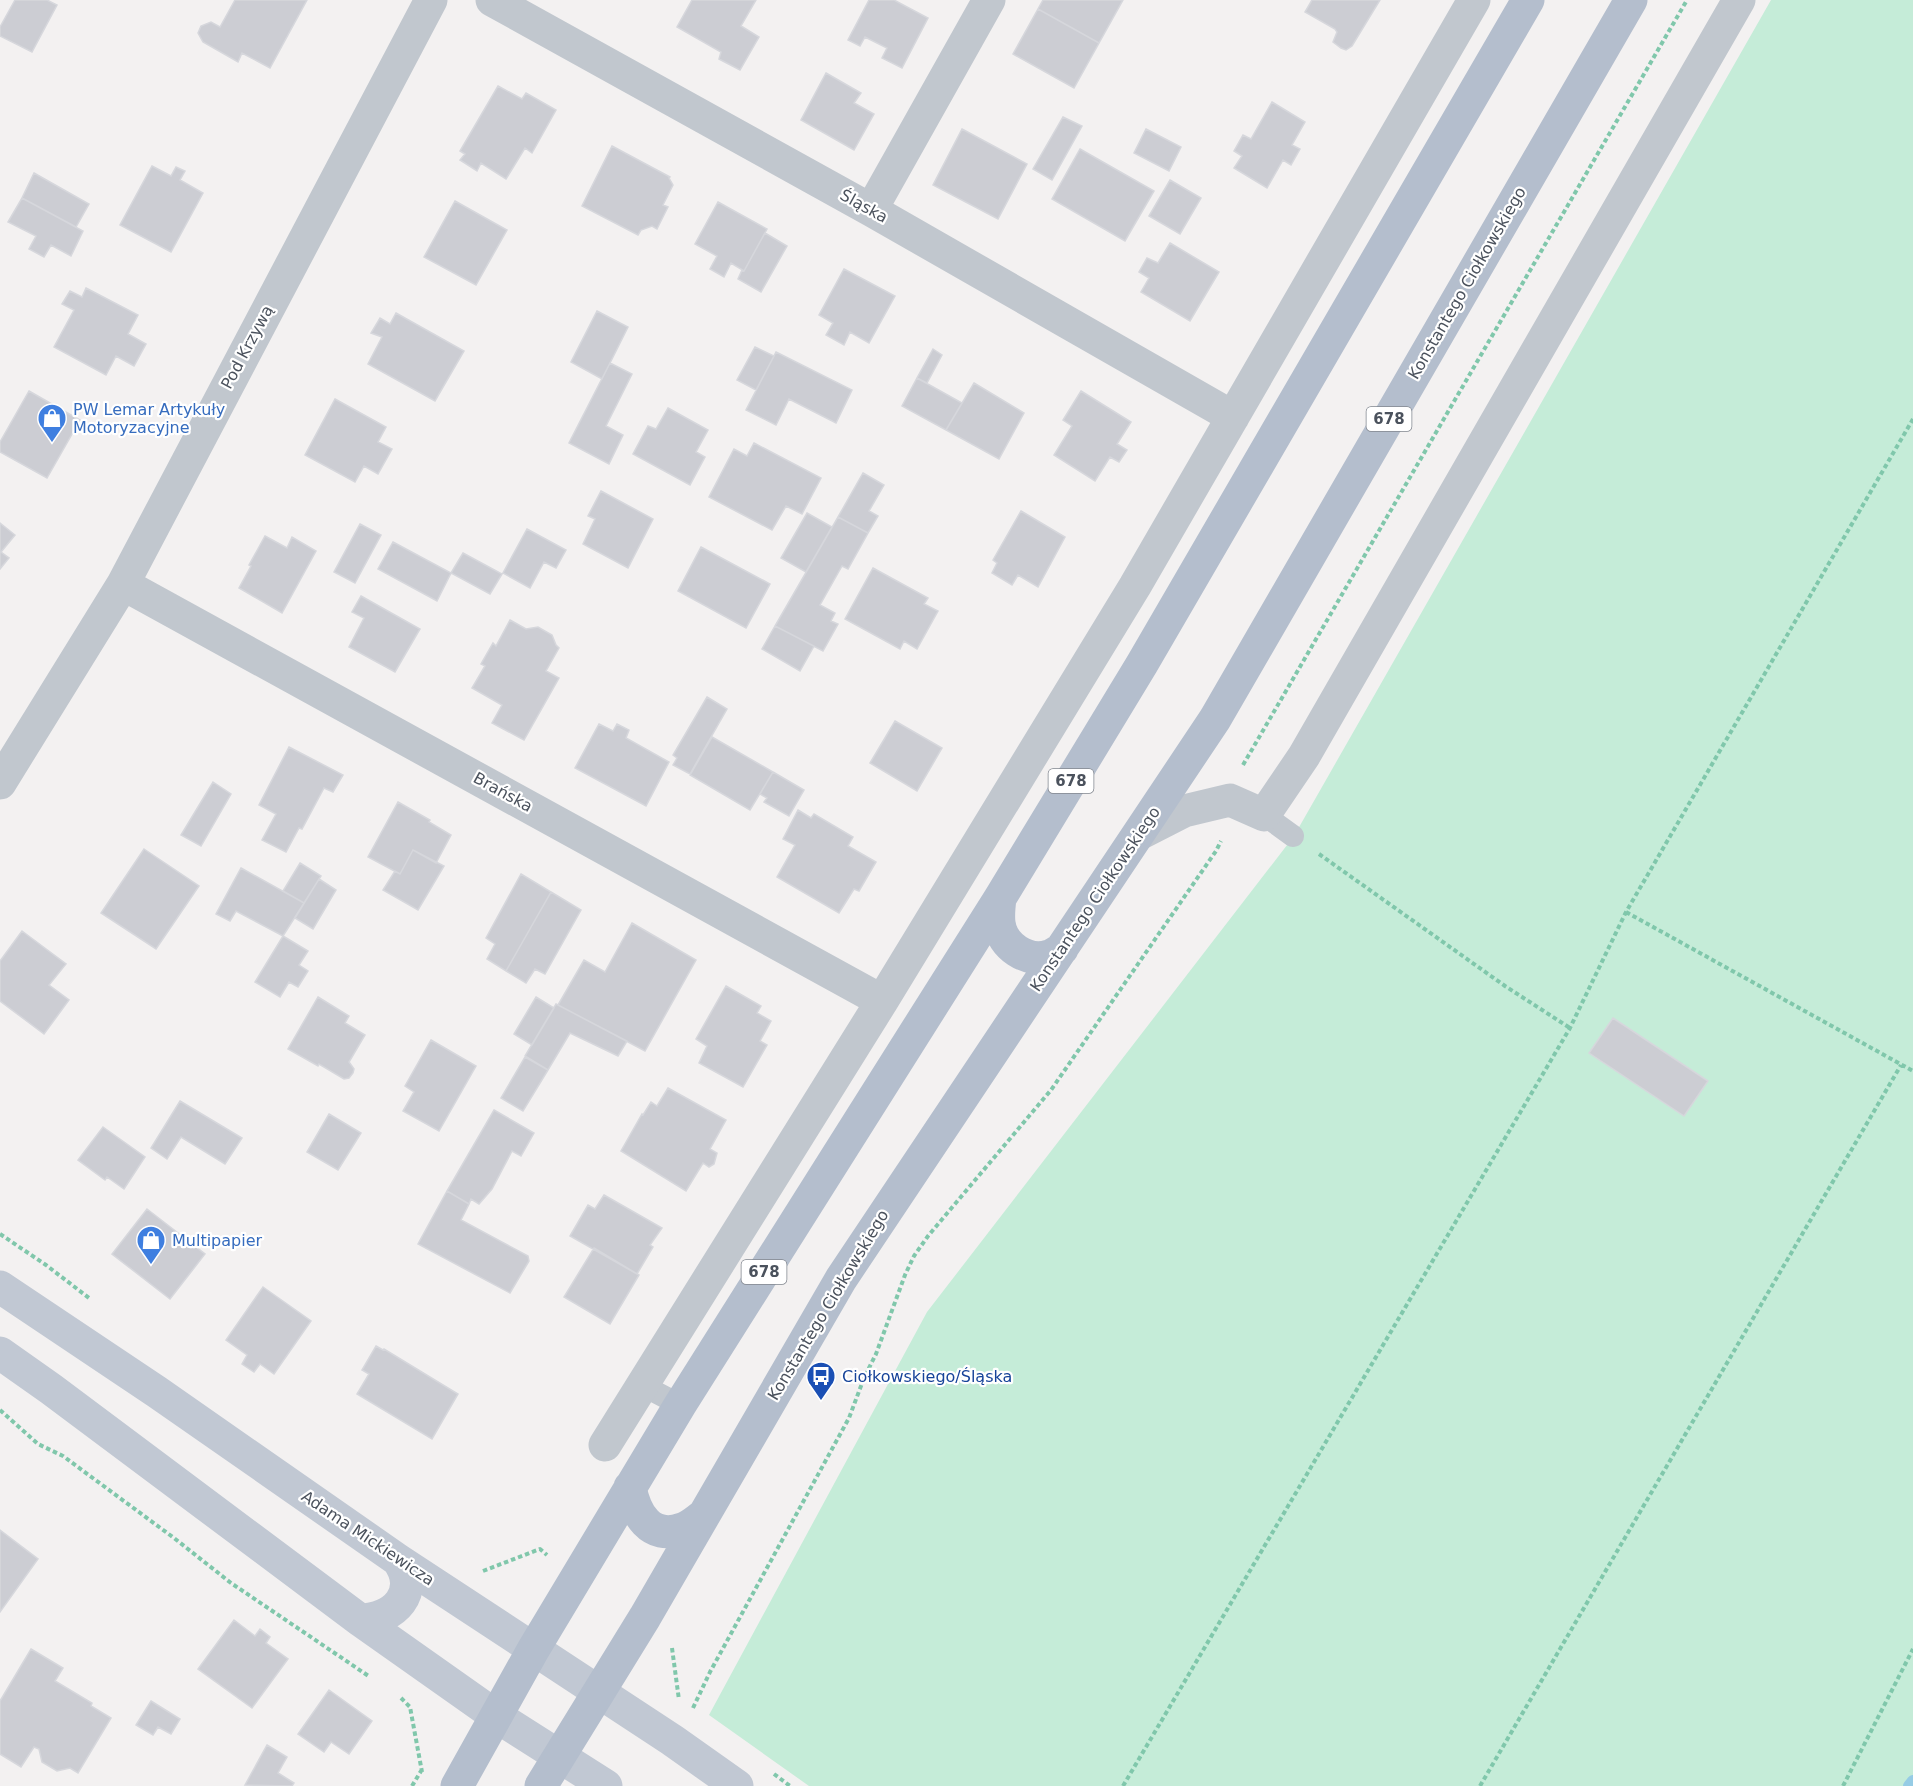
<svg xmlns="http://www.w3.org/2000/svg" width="1913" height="1786" font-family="'DejaVu Sans',sans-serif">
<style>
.green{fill:#c5ecd8}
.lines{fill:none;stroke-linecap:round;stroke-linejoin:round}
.stream{stroke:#96cce5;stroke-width:12}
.building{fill:#cccdd3;stroke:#d6d7dc;stroke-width:1.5}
.path{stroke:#80c7ab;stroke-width:4;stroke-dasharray:4.5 3;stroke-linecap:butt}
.lane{stroke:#c1c7ce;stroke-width:22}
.street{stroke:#c1c7ce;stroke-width:33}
.secondary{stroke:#c1c8d3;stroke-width:33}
.primary{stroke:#b4becd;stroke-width:33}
.labels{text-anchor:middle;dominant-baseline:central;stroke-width:4.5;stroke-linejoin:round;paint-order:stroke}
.shield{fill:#fff;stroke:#81868e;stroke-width:1.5}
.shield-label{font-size:15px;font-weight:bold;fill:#4b525d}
.street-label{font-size:16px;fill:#4b525d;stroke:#fff}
.shop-label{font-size:16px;fill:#366cbe;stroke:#fff;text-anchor:start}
.transit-label{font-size:16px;fill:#164399;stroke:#fff;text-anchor:start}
</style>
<rect width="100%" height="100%" fill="#f3f1f1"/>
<!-- green -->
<path class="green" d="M1771,0H1913V1786H809L709,1715L927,1312L1294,836Z"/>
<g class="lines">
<!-- stream -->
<path class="stream" d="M1909,1786L1913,1781"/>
</g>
<!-- building -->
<path class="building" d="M15,0H47L57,5L32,52L0,36V27Z
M235,0H307L270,68L242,53L238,62L203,42L198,33L201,26L211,22L220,27Z
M692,0H756L741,26L759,37L740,70L719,59L721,52L677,27Z
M869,0H894L928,18L902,68L882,58L887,48L865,37L860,46L848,40Z
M1043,0H1123L1099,43L1038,9Z
M1312,0H1380L1352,46L1346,50L1341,48L1333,42L1337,32L1335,29L1305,12Z
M1038,9L1099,43L1074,88L1013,54Z
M826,73L861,93L854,103L874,114L854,150L801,120Z
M498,86L522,99L526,93L556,110L532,153L525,148L506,179L481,163L477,171L460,160L465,154L460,151Z
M1272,102L1305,122L1292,145L1300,149L1291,165L1283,160L1267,188L1234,168L1242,156L1234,151L1243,135L1251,139Z
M1063,117L1082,126L1052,180L1033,169Z
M962,129L1027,164L998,219L933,185Z
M1146,129L1181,147L1169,171L1134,153Z
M612,146L670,177L669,178L673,185L663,205L668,207L657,229L652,226L641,230L638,235L582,206Z
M1080,149L1154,191L1125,241L1052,199Z
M152,166L171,176L176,167L185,171L180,180L203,193L171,252L120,225Z
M34,173L89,204L76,227L22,198Z
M1170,180L1201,198L1180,234L1149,216Z
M22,198L83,231L71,256L51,245L44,257L29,249L36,236L8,222Z
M455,201L507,230L476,285L424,257Z
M718,202L767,229L744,271L731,263L724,277L710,269L717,256L695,244Z
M765,233L787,246L761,292L738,279L742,270L744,271Z
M1170,243L1219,272L1190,321L1141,292L1149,278L1139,272L1147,258L1158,263Z
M844,269L895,296L869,343L850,332L844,345L826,335L833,323L819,315Z
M86,288L138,315L128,334L146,344L134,366L116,356L106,375L54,347L74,310L62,304L70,291L82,297Z
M597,311L628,327L602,379L571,362Z
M396,313L464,351L435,401L368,364L382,337L371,333L380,318L390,324Z
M755,347L774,356L756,390L737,380Z
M933,349L942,355L927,383L917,378Z
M776,352L852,390L836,423L789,399L776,425L746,410Z
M610,363L632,374L606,426L623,435L609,464L569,443Z
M917,378L962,403L946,430L902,406Z
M974,383L1024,413L999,459L946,430Z
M29,391L80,420L47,478L0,452V442Z
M1081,391L1131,422L1117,444L1127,450L1119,462L1110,457L1095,481L1054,455L1072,426L1063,420Z
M335,399L386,427L378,442L392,449L378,474L364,466L355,482L305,455Z
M668,408L708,430L696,452L705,457L690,485L633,454L648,426L656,429Z
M754,443L821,478L802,514L786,506L772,530L709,497L734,449L747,456Z
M863,473L884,485L869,511L878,516L868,533L838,517Z
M601,491L653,519L628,568L583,544L595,519L588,516Z
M1021,511L1065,537L1038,587L1018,575L1012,585L992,573L997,563L993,560Z
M807,513L832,527L806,572L781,558Z
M838,517L868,533L848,569L842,566L820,605L835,613L831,621L838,624L823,651L775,626Z
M0,523L15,535L1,552L9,558L0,569Z
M360,524L381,535L355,583L334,572Z
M527,529L566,550L556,568L544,562L530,588L503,573Z
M265,536L287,548L292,537L316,551L282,613L239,588L251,566L249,565Z
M393,542L451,573L437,601L378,569Z
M701,547L770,584L746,628L678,591Z
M463,553L502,574L490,594L451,573Z
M873,568L928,598L924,604L938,611L917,649L904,641L900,649L845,619Z
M361,596L420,629L395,672L349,647L364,618L352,612Z
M510,620L526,629L538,627L552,635L556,645L559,648L546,671L559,678L524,740L492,723L502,705L472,688L485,666L481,664L493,643L496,646Z
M775,626L814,646L800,671L762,649Z
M707,697L727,709L690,774L673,765L677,758L673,755Z
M895,721L942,748L917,791L870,763Z
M599,724L613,731L617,724L629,730L626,738L669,762L646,806L575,768Z
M712,737L773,772L750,810L690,775Z
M289,747L343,775L333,792L324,788L302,829L299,828L286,852L262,840L276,814L259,805Z
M773,772L804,790L789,816L764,802L767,798L760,794Z
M213,782L231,794L201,846L181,835Z
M398,802L430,820L429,822L451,835L436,863L413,850L400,874L368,857Z
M798,810L811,818L814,814L853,837L848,846L876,862L859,891L854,889L839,913L777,877L795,845L783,839Z
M144,849L199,886L156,949L101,913Z
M413,850L444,866L418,910L383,890L395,871L400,874Z
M300,863L321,876L304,903L283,891Z
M241,868L304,903L283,936L236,911L230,921L216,914Z
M521,874L551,892L506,971L487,959L495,944L486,938Z
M319,879L336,890L313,929L295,918Z
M551,892L581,910L545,974L535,969L526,983L506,971Z
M632,923L696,960L645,1051L558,1005L584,960L605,972Z
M22,931L66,964L49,985L69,1000L44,1034L0,1001V961Z
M283,936L308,951L299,965L308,971L298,987L289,982L280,997L255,982Z
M726,986L761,1006L757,1013L771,1021L760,1041L767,1045L743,1087L699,1063L707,1046L696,1039Z
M318,997L349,1016L345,1023L365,1035L349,1062L354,1069L353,1073L349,1078L344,1079L319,1064L318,1066L288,1049Z
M536,997L554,1008L532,1045L514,1034Z
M556,1004L627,1041L618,1056L570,1033L548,1070L525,1056Z
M1613,1018L1708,1081L1684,1116L1589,1053Z
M431,1040L476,1066L439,1131L403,1111L414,1092L405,1086Z
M525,1057L548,1070L523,1111L501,1098Z
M668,1088L726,1120L710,1149L717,1153L714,1164L709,1167L703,1163L686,1191L621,1151L642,1114L643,1115L651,1102L657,1106Z
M180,1101L242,1138L225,1164L181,1137L167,1159L151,1148Z
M494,1110L534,1133L521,1156L512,1151L492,1189L479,1204L471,1199L469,1204L447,1191Z
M329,1114L361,1133L338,1170L307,1152Z
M103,1127L145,1157L124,1189L107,1177L105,1180L78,1160Z
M447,1191L469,1204L461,1220L528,1256L529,1261L510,1293L418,1244Z
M604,1195L662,1228L650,1245L653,1247L637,1274L570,1236L588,1205L595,1209Z
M147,1209L205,1254L170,1299L112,1254Z
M594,1248L639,1275L610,1324L564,1297Z
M263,1287L311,1321L274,1374L260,1364L254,1372L242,1364L247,1355L226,1340Z
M376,1346L383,1350L384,1349L458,1394L432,1439L357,1394L369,1374L362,1370Z
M0,1530L38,1559L0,1612Z
M234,1620L255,1636L260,1629L270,1637L266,1643L288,1659L252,1708L198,1669Z
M31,1649L63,1668L55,1681L92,1703L91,1706L111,1718L78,1773L70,1768L57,1771L42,1762L39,1749L34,1747L21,1767L0,1754V1701Z
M329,1690L372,1721L349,1754L331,1742L324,1752L298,1734Z
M151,1701L180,1719L171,1734L158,1727L153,1735L136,1725Z
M267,1745L287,1757L278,1773L294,1783L292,1786L245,1785Z"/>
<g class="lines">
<!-- path -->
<path class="path" d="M1243,765L1687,0
M1319,854L1505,986L1570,1028
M1626,912L1913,1071
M0,1234L46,1265L89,1298
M0,1410L38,1444L63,1456L174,1538L231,1583L370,1677
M483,1571L540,1549L547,1555
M672,1648L679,1700
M401,1698L410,1707L422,1772
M693,1708L710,1672L849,1418L864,1378L876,1354L905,1275L914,1256L928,1236L1051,1090L1216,851L1221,841
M774,1774L790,1786
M412,1786L421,1771
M1123,1786L1570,1028L1626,912L1913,419
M1480,1786L1901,1065
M1843,1786L1913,1649"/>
<!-- lane -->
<path class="lane" d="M1264,815L1293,836
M642,1385L680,1405"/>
<!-- street -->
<path class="street" d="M492,0L871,210L1233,417
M871,210L989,0
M123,584L882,1001
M0,783L123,584L431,0
M1139,834L1184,811L1230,800L1264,815L1304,756L1739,0
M605,1445L882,1001L1135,586L1474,0"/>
<!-- secondary -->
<path class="secondary" d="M0,1287L157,1392L398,1560L672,1740L737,1786
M0,1353L51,1389L360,1620L496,1716L606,1786
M360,1620C394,1620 421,1592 398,1560"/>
<!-- primary -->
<path class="primary" d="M1000,898C999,906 998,915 999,923C1002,946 1027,963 1049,956C1053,955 1058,951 1062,949
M630,1487C635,1513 650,1541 682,1529C690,1527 697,1520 703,1516
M457,1786L533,1650L680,1405L1000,898L1142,664L1528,0
M541,1786L645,1617L841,1279L1215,719L1631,0"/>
</g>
<!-- icons -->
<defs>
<g id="shop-pin" transform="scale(1.5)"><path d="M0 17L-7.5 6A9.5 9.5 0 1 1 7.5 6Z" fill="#3f7fe0" stroke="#fff"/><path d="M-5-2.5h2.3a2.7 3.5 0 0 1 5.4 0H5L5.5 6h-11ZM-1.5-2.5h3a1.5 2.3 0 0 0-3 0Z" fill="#fff"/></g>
<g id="bus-pin" transform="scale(1.5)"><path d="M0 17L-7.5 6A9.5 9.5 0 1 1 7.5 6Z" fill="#1a4fb4" stroke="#fff"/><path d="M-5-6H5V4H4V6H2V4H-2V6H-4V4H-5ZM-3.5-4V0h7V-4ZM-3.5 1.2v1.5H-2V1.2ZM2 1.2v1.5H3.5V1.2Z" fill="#fff"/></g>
</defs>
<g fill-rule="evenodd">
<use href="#shop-pin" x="52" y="418"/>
<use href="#shop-pin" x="151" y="1240"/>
<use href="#bus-pin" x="821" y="1376"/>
</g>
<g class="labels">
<!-- shield labels -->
<g class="shield">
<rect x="1366.5" y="407" width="45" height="24" rx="4.5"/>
<rect x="1048.5" y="769" width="45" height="24" rx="4.5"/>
<rect x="741.5" y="1260" width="45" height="24" rx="4.5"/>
</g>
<g class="shield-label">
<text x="1389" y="419">678</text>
<text x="1071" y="781">678</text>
<text x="764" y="1272">678</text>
</g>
<!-- street labels -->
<g class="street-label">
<text transform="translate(864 206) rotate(29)">Śląska</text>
<text transform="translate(1467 283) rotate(-60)">Konstantego Ciołkowskiego</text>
<text transform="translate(247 347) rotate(-62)">Pod Krzywą</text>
<text transform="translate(503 792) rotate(29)">Brańska</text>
<text transform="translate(1095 899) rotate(-56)">Konstantego Ciołkowskiego</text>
<text transform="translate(828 1305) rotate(-59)">Konstantego Ciołkowskiego</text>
<text transform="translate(368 1538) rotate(34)">Adama Mickiewicza</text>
</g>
<!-- shop labels -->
<g class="shop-label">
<text x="73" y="409">PW Lemar Artykuły<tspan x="73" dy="18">Motoryzacyjne</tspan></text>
<text x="172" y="1240">Multipapier</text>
</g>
<!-- transit labels -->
<g class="transit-label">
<text x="842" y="1376">Ciołkowskiego/Śląska</text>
</g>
</g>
</svg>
